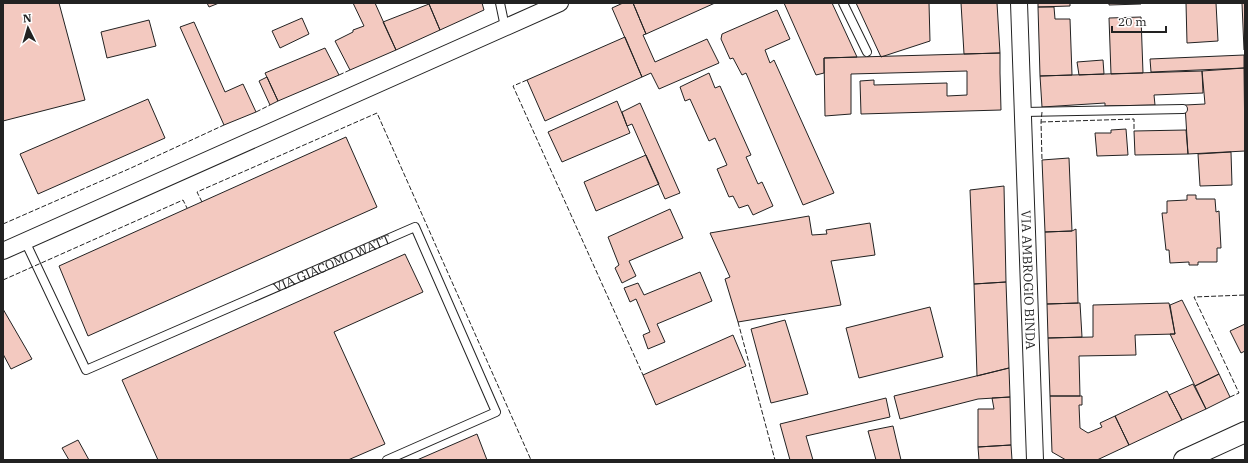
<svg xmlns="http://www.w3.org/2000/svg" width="1248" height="463" font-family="'IBM Plex Serif',serif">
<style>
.building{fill:#f3c9c0;stroke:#222}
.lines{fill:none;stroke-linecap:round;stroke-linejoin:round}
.service-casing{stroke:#222;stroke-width:10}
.minor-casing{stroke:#222;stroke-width:18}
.tertiary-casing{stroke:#222;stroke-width:22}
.service{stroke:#fff;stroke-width:8}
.minor{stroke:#fff;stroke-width:16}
.tertiary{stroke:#fff;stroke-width:20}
.fence{stroke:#222;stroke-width:1;stroke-dasharray:5 2;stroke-linecap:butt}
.labels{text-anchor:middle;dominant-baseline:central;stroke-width:3;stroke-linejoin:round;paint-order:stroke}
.street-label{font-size:13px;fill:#222;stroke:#fff}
</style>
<rect width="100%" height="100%" fill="#fff"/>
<!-- building -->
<path class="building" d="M3,3H59L85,100L3,121Z
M207,3H219L209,7Z
M353,3H375L396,50L350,70L335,41L353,32V30L364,26Z
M430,3H482L484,10L440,30L429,4Z
M623,3H633L646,34L643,35L655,62L707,39L719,63L659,89L651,73L642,77L612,8Z
M633,3H715L646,34Z
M784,3H832L857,57L824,58V73L816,75Z
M856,3H929L930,41L881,57Z
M961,3H997L1000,53L964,54Z
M1038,3H1070V6L1038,7Z
M1109,3H1141V4L1109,5Z
M1186,3H1216L1218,41L1187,43Z
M1242,3H1245V50H1244Z
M429,4L440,30L396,50L383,22Z
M1038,7H1054L1055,19H1070L1072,75L1040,76Z
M777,10L790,39L765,50L770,63L774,60L834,193L803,205L746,73L742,75L733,58L730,59L721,39L722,34Z
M1141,17L1143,73L1111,74L1109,18Z
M302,18L309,34L280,48L272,31Z
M149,20L156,46L107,58L101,32Z
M194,22L225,92L243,84L256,112L224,125L180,27Z
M625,37L642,77L545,121L527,80Z
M325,48L339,75L278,101L265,73Z
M1000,53V73L1001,110L861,114L860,81L874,80V85L947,83V96L967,95V71L851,74V114L825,116L824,58Z
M1244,55V68L1151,72L1150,59Z
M1103,60L1104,74L1079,75L1077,62Z
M1244,68L1245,151L1188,154L1185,105L1205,104L1202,71Z
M1202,71L1203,93L1154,95L1155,105L1105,106V103L1042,107L1040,76Z
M709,73L715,88L720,86L751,155L746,157L758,184L762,182L773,206L753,215L748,205L739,208L733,196L729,197L717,169L727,165L715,138L709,141L690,99L685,101L680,87Z
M267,77L278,101L270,105L259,81Z
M148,99L165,138L38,194L20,154Z
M617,101L630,133L562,162L548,132Z
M640,103L680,193L665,199L632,124L627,126L622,112Z
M1126,129L1128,155L1097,156L1095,133H1111V130Z
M1186,130L1188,154L1135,155L1134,131Z
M346,137L377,207L88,336L59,266Z
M1231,152L1232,185L1200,186L1198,154Z
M646,155L659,184L596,211L584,182Z
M1069,158L1072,231L1045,232L1042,160Z
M1004,186L1006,282L974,284L970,190Z
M1187,195H1196V199H1215L1216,212L1219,211L1221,248H1217V262H1198V265H1189V262L1170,263L1169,250H1166L1162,213H1167V201L1187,200Z
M670,209L683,238L629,261L636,276L622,283L615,268L619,265L608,237Z
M809,216L812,235L827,234L826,230L870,223L875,255L831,261L841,305L738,322L725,279L730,277L710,233Z
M1076,229L1078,303L1047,304L1045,232L1072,231Z
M405,254L423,292L334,332L385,444L348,460H158L122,380Z
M700,272L712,301L657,324L665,342L648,349L643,335L650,332L636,299L630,302L624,288L638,283L644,295Z
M1006,282L1009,368L977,376L974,284Z
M1182,300L1219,374L1195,386L1170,334H1175L1170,305Z
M1080,303L1082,337L1048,338L1047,304Z
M1169,303L1175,334L1135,335L1136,355L1079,356L1080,396H1050L1048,338L1093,337V305Z
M930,307L943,357L859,378L846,328Z
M3,309L32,359L11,369L3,354Z
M785,320L808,394L771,403L751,329Z
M1245,324V351L1241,353L1230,331Z
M733,335L746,366L656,405L643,375Z
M1009,368L1010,397L978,399L900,419L894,396Z
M1219,374L1230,397L1206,409L1195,386Z
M1193,384L1206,409L1182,420L1169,395Z
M1167,391L1182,420L1129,445L1115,416Z
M1050,396H1082V405H1079L1080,428L1088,433L1102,427L1100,423L1115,416L1129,445L1097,460H1066L1052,452Z
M1010,397L1011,445L978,447V409H994L992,398Z
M886,398L890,417L806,436L813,460H790L780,424Z
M893,426L901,460H876L868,431Z
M477,434L487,460H417Z
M78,440L89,460H69L62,448Z
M1011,445L1012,460H979L978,447Z"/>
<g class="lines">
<!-- service casing -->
<g class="service-casing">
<g id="service">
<path d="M500,3L505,27"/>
<path d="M843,3L867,52"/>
<path d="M1024,112L1183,109"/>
<path id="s1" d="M25,241L86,370L415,227L496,412L387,460"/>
</g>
</g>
<!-- minor casing -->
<g class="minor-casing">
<g id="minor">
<path id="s2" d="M1019,3L1035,460"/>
<path d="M3,251L560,3"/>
</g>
</g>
<!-- tertiary casing -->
<g class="tertiary-casing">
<path id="tertiary" d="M1184,460L1245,432"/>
</g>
<!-- service -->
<use href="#service" class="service"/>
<!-- minor -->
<use href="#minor" class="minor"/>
<!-- tertiary -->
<use href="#tertiary" class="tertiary"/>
<!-- fence -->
<path class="fence" d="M339,75L350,70
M527,80L513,86L643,375
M256,112L270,105
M1042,112L1041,122L1042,160
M1041,122L1134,119V131
M202,202L197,192L377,113L531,460
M3,224L131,168L224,125
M3,280L183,200L187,208
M738,322L775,460
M1230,397L1239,393L1194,297L1245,295"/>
</g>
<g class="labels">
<!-- street labels -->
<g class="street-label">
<text stroke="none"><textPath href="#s1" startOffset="411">VIA GIACOMO WATT</textPath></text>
<text stroke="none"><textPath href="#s2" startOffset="277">VIA AMBROGIO BINDA</textPath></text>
</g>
</g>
<!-- border -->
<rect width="1248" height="463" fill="none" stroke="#222222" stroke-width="8"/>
<!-- north arrow -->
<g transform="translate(28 28) rotate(355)" stroke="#ffffff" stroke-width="3" paint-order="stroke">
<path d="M0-3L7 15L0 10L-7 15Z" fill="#222222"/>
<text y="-6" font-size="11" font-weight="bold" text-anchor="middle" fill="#222222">N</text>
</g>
<!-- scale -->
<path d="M1112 26v6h54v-6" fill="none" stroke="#222222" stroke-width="2"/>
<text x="1118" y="26" font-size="12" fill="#222222" stroke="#ffffff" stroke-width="3" paint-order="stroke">20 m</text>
</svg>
